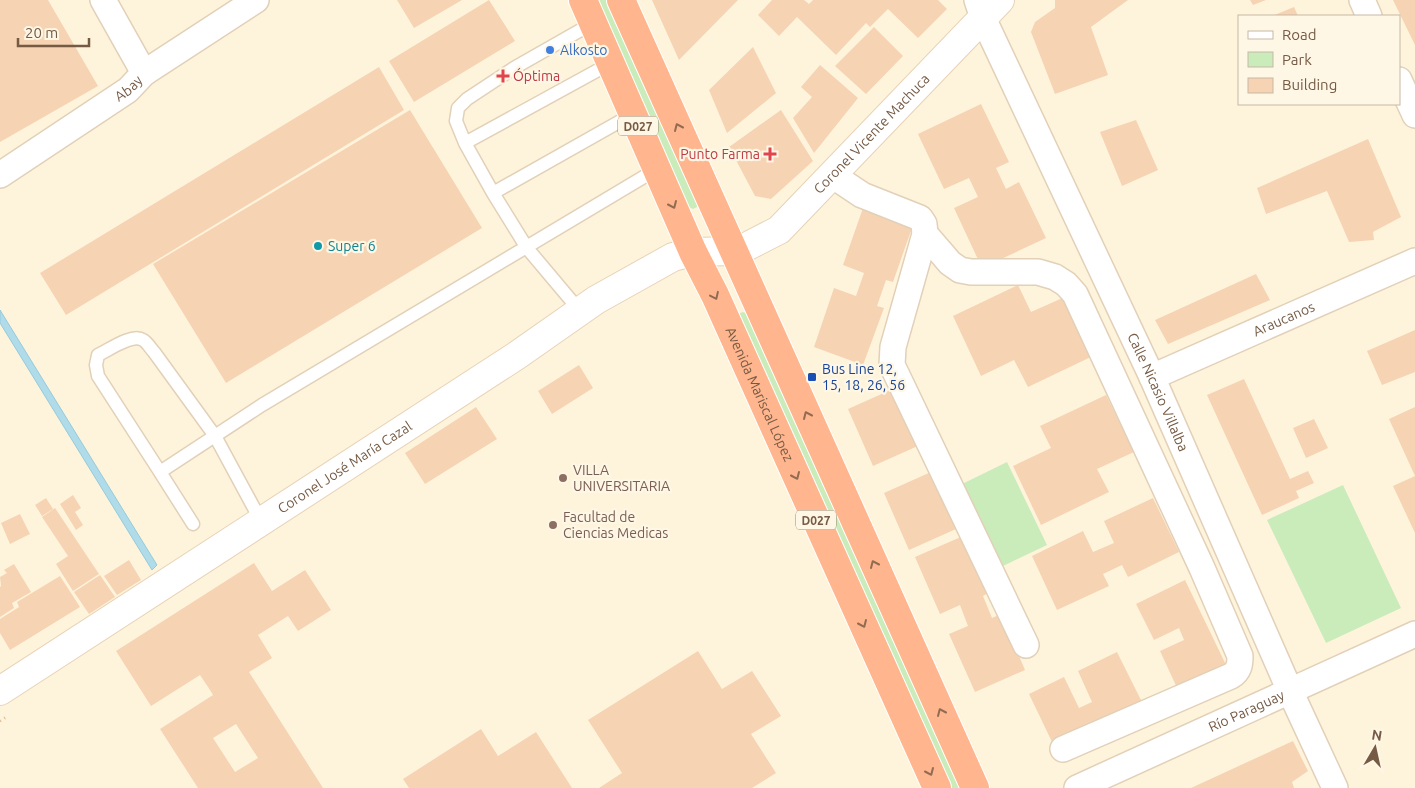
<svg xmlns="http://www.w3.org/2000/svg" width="1415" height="788" font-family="Ubuntu,sans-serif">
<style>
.green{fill:#caecbb}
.water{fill:#b0dbe9;stroke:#95cadb}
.building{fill:#f6d3b2;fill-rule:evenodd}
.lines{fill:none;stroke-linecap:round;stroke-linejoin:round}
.lane-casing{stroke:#e2d0b8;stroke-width:15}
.street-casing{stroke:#e2d0b8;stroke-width:28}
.secondary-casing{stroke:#e8d2b6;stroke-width:30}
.highway-casing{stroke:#fff;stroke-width:30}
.path{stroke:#dab796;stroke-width:3;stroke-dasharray:1 4;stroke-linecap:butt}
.lane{stroke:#fff;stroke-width:12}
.street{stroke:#fff;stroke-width:25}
.secondary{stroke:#fff;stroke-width:28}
.highway{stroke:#ffb58d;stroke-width:28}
.oneway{stroke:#916c53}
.shop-dot{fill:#3f7fe0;stroke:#fff7e5;stroke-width:2}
.health-dot{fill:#e0444e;stroke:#fff7e5;stroke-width:2}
.culture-dot{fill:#0f9aa8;stroke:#fff7e5;stroke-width:2}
.transit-dot{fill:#1a4fb4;stroke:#fff7e5;stroke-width:2}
.education-dot{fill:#8d6e63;stroke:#fff7e5;stroke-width:2}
.labels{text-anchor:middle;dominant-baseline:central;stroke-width:4.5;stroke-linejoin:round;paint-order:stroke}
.shield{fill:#fff7e5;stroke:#9e8974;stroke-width:1}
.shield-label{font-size:12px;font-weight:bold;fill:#755a44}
.shop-label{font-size:14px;fill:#366cbe;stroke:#fff7e5;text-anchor:start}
.health-label{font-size:14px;fill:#be3a42;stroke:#fff7e5;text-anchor:start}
.street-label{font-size:14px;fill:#755a44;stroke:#fff7e5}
.culture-label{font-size:14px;fill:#0d838f;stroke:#fff7e5;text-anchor:start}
.transit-label{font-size:14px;fill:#164399;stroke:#fff7e5;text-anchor:start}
.education-label{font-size:14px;fill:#785e54;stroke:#fff7e5;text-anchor:start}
</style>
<rect width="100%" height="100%" fill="#fef4dc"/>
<!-- green -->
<path class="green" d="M597,0H608L698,202L697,207L693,209L689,207Z
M743,312L748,314L962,788H952L739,317L740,313Z
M1007,462L1047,545L1001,567L960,485Z
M1343,485L1401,608L1326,643L1267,520Z"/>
<!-- water -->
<path class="water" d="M0,310L157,565L152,570L0,323Z"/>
<!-- building -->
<path class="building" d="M0,0H48L98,86L0,142Z
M397,0H462L414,28Z
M489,0L515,41L414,102L389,61Z
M652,0H738L679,60Z
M772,0H804L809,4L813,0H938L947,9L918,38L888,9L870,27L866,23L836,55L797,17L779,36L758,15Z
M1055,0H1128L1091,27L1108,75L1055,94L1031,32L1035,22L1055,8Z
M1250,0H1266L1253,5Z
M1393,0H1415V45Z
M1294,7L1298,16H1272Z
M874,27L903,56L866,94L835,66Z
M753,47L776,93L727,133L709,90Z
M820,65L858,98L814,153L793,118L812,97L801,87Z
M379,67L404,110L66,315L40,273Z
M981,104L1009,162L996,168L1006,189L1019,182L1046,238L982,268L954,208L978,197L969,178L944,189L918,134Z
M410,110L482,228L226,383L153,264Z
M781,110L813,161L771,199L755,196L729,147Z
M1136,120L1158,170L1122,186L1100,132Z
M1368,139L1401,217L1373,232L1374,240L1349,242L1327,191L1266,214L1257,188Z
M863,208L913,225L893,282L886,280L877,306L884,308L863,365L814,347L834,288L856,296L864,273L843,265Z
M1256,274L1270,300L1168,344L1155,320Z
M1018,285L1031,312L1067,296L1095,355L1028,387L1014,360L981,376L953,316Z
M1415,330V372L1382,385L1367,351Z
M579,365L593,388L552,414L538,391Z
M1244,379L1290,479L1308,471L1314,483L1296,491L1299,498L1262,515L1207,395Z
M895,388L920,445L873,466L848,409Z
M1106,395L1134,452L1097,469L1109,492L1041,525L1013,466L1051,448L1040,426Z
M476,407L497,439L425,484L405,453Z
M1415,407V476L1389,419Z
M1314,419L1328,448L1306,458L1293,428Z
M931,472L956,529L909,550L884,493Z
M1415,476V533L1393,486Z
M73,495L81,508L75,512L83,525L76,530L60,504Z
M46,498L53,509L42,516L35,505Z
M1153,498L1179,552L1128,577L1122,565L1103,574L1109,586L1057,610L1032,556L1083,531L1093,552L1114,543L1104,521Z
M55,508L99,574L73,591L56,564L68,556L42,517Z
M20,514L30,534L10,544L1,523Z
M963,536L988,593L983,596L992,618L1001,614L1025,670L975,692L949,634L968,626L960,605L940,614L915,557Z
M129,560L141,580L117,595L104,576Z
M254,563L272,591L305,570L331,610L298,631L288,616L258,635L272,658L249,672L323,788H198L160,729L213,695L210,690L200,675L151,706L116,651ZM236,724L258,758L235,772L213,738Z
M14,564L31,592L12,603L14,608L0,617V587L1,586L0,577L7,573L4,570Z
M100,575L115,597L89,614L74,592Z
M60,576L80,607L10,650L0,633V619L19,607L17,602Z
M1185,580L1228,669L1179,692L1160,651L1184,640L1179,628L1154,640L1136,604Z
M698,651L722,689L752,671L781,716L751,734L776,773L752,788H599L622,773L588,720Z
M1117,652L1142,702L1053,744L1029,694L1064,677L1079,708L1092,702L1078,671Z
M481,729L498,756L536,732L572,788H409L403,779Z
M1293,741L1308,771L1292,782L1294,788H1191Z"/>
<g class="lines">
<!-- lane casing -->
<g class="lane-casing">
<path id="lane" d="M465,143L611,63
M493,193L633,114
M580,311L527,248L493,193L465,143L456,121L458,108L467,99L514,68L593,23
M160,472L193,524
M261,521L215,436L154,352C151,349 147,342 143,340C132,333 109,350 98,355L96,365L98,376L160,472L262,405L657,169"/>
</g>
<!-- street casing -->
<g class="street-casing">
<g id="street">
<path d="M103,0L144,73"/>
<path id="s1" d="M977,0L983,18L1152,377L1290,691L1335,788"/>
<path d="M1362,0L1369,16"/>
<path d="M1399,80L1415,115"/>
<path id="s2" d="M0,175L128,90L144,73L256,0"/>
<path d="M832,175L862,195L920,218L924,224L925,234L893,347L892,365L1026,645"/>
<path d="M925,234L950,263L960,270L971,272H1038L1055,277L1066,284L1075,294L1202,568L1240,656C1240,665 1239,671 1231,676L1063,749"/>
<path id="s3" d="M1152,377L1415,261"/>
<path id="s4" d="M1077,788L1415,634"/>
</g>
</g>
<!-- secondary casing -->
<g class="secondary-casing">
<g id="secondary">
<path id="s5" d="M0,691L516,356L596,300L673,257L693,252L733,251L744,248L779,230L1000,0"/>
</g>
</g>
<!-- highway casing -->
<g class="highway-casing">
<g id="highway">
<path id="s6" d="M583,0L693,252L715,295L937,788"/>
<path d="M621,0L975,788"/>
</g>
</g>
<!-- path -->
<path class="path" d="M0,721L8,716"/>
<!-- lane -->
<use href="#lane" class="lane"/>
<!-- street -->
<use href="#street" class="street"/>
<!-- secondary -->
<use href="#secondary" class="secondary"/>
<!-- highway -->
<use href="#highway" class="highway"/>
</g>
<!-- one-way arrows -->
<defs><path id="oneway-chevron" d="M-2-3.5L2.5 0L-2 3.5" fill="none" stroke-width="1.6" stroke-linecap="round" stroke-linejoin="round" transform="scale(1.25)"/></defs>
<g class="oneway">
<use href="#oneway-chevron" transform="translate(678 127) rotate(-114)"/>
<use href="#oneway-chevron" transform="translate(673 205) rotate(66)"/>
<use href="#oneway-chevron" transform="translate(715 296) rotate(65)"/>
<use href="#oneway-chevron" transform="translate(807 415) rotate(-114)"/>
<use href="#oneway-chevron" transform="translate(796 476) rotate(66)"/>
<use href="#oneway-chevron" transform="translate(874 564) rotate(-114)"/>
<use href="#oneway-chevron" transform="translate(863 624) rotate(66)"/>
<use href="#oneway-chevron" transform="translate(941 712) rotate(-114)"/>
<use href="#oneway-chevron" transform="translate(930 772) rotate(66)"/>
</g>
<!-- markers -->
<circle class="shop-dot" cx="550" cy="50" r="5"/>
<g class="health-dot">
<path d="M500.5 68.5h5v5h5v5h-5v5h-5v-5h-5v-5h5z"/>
<path d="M767.5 146.5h5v5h5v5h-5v5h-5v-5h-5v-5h5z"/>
</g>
<circle class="culture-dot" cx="318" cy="246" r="5"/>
<rect class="transit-dot" x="807" y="372" width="10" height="10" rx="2.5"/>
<g class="education-dot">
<circle cx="563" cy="478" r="5"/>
<circle cx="553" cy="525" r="5"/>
</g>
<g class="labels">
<!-- shield labels -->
<g class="shield">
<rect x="618" y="116.5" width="40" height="19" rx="4"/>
<rect x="796" y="510.5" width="40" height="19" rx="4"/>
</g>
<g class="shield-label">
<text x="638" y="126">D027</text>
<text x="816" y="520">D027</text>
</g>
<!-- shop labels -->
<g class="shop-label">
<text x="560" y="50">Alkosto</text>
</g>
<!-- health labels -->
<g class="health-label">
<text x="513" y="76">Óptima</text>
<text x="760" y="154" text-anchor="end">Punto Farma</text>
</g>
<!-- street labels -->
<g class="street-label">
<text stroke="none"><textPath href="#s2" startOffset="155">Abay</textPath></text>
<text stroke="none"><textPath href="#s5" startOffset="1046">Coronel Vicente Machuca</textPath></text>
<text stroke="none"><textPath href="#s3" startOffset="144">Araucanos</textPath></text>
<text stroke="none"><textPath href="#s1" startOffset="432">Calle Nicasio Villalba</textPath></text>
<text stroke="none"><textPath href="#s6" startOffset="432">Avenida Mariscal López</textPath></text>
<text stroke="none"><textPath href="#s5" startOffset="411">Coronel José María Cazal</textPath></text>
<text stroke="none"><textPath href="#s4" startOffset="186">Río Paraguay</textPath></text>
</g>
<!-- culture labels -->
<g class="culture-label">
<text x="328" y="246">Super 6</text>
</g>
<!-- transit labels -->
<g class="transit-label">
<text x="822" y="369">Bus Line 12,<tspan x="822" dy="16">15, 18, 26, 56</tspan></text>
</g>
<!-- education labels -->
<g class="education-label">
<text x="573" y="470">VILLA<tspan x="573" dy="16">UNIVERSITARIA</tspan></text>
<text x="563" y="517">Facultad de<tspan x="563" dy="16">Ciencias Medicas</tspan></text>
</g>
</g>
<!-- legend -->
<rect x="1238" y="15" width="162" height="90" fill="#fff7e5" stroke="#c8b8a5"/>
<rect x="1248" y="31" width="25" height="8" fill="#ffffff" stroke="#c8b8a5"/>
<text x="1282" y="40" font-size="15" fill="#755a44">Road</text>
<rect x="1248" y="52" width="25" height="15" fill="#caecbb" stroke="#c8b8a5"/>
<text x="1282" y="65" font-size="15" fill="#755a44">Park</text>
<rect x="1248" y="78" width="25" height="15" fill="#f6d3b2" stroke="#c8b8a5"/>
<text x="1282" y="90" font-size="15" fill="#755a44">Building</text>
<!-- north arrow -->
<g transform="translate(1375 748) rotate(9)" stroke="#fff7e5" stroke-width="4" paint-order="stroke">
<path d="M0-4L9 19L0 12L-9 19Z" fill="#755a44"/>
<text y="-8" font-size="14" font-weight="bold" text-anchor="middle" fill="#755a44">N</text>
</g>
<!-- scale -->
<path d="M18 38v8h71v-8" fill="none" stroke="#755a44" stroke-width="2.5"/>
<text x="25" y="38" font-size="15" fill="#755a44" stroke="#fff7e5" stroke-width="4" paint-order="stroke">20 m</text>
</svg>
